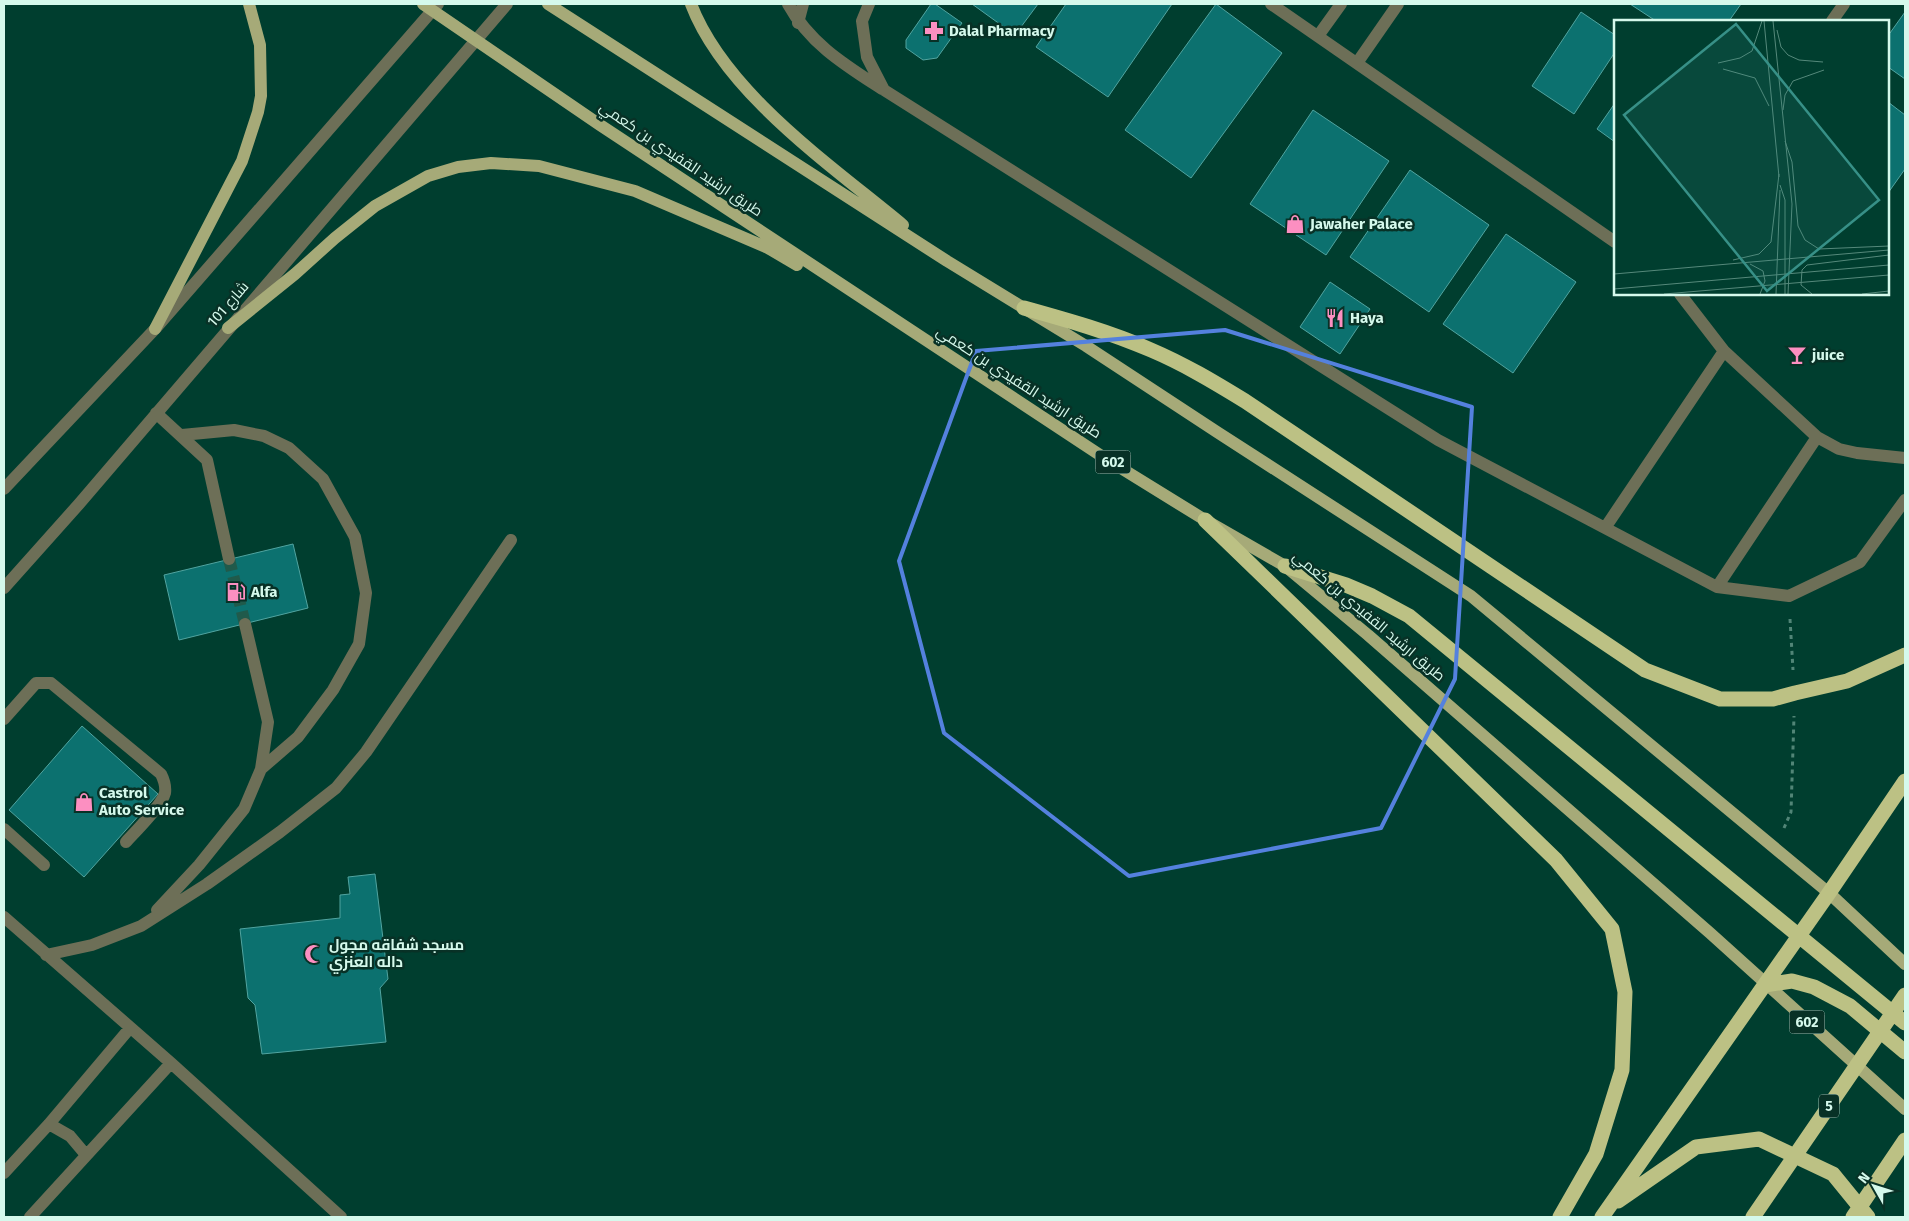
<svg xmlns="http://www.w3.org/2000/svg" width="1909" height="1221" font-family="'Fira Sans',Cairo,sans-serif">
<style>
.building{fill:#0c716f;stroke:#51a4a0}
.lines{fill:none;stroke-linecap:round;stroke-linejoin:round}
.minor-tunnel{stroke:#205a4b;stroke-width:12;stroke-dasharray:12 6;stroke-linecap:butt}
.path{stroke:#518577;stroke-width:3;stroke-dasharray:4 4;stroke-linecap:butt}
.minor{stroke:#6d6f57;stroke-width:12}
.major{stroke:#a6aa78;stroke-width:12}
.highway{stroke:#bcc184;stroke-width:15}
.marked{fill:none;stroke:#5481de;stroke-width:4;stroke-linejoin:round}
.labels{text-anchor:middle;dominant-baseline:central;stroke-width:5;stroke-linejoin:round;paint-order:stroke}
.shield{fill:#083126;stroke:#98bdb1;stroke-width:1}
.shield-label{font-size:14px;font-weight:bold;fill:#d5f9ec}
.poi-label{font-size:15px;font-weight:bold;fill:#d5f9ec;stroke:#083126;text-anchor:start}
.street-label{font-size:15px;fill:#d5f9ec;stroke:#083126}
.inset-road{fill:none;stroke:#55897b;stroke-width:1}
.view{fill:#379087;fill-opacity:0.15;stroke:#379087;stroke-width:2.5}
.inset-edge{fill:none;stroke:#d5f9ec;stroke-width:2.5}
</style>
<rect width="100%" height="100%" fill="#003e2f"/>
<!-- building -->
<path class="building" d="M931,4H935L962,23L937,58L923,60L906,48V40Z
M972,4H1038L1015,35Z
M1066,4H1172L1108,97L1036,47Z
M1216,4L1282,53L1191,178L1125,130Z
M1630,4H1741L1729,21H1656Z
M1581,12L1615,35V52L1574,114L1532,86Z
M1905,12V79L1888,67V32L1890,33Z
M1888,102L1905,115V169L1888,193Z
M1615,103V142L1597,129Z
M1313,110L1389,161L1326,255L1250,204Z
M1410,170L1489,225L1429,312L1350,257Z
M1506,234L1576,282L1513,373L1443,324Z
M1330,282L1370,309L1340,354L1300,327Z
M293,544L308,608L179,640L164,575Z
M82,726L158,794L84,877L9,810Z
M375,874L388,979L380,988L386,1042L262,1054L255,1005L248,998L240,929L340,918V895L350,894L348,877Z"/>
<g class="lines">
<!-- minor-tunnel -->
<path class="minor-tunnel" d="M229,559L245,624"/>
<!-- path -->
<path class="path" d="M1790,619L1793,670
M1784,828L1791,812L1794,716"/>
<!-- minor -->
<path class="minor" d="M788,4C810,44 845,65 882,89
M869,4L862,21L867,57L884,90L1438,440L1717,587L1789,596L1860,562L1905,500
M1271,4L1615,242
M1832,21L1844,4
M798,23L803,4
M1318,36L1341,4
M1357,63L1398,4
M1680,294L1724,351L1817,437
M156,413L207,460L229,559
M182,435L234,430L264,436L289,448L323,479L355,537L366,593L359,644L333,690L298,737L261,769
M4,489L155,329L438,4
M1605,528L1724,351
M1717,587L1817,437L1839,449L1857,453L1905,458
M4,588L79,504L507,4
M4,719L36,683H51L161,774C164,780 166,786 165,793C162,805 135,832 126,842
M4,829L44,865
M157,910L199,865L244,809L261,769L268,722L245,624
M4,917L171,1063L341,1217
M46,955L92,945L141,926L207,884L280,832L336,788L366,752L511,540
M49,1124L70,1136L86,1155
M4,1173L49,1124L130,1028
M30,1217L171,1063"/>
<!-- major -->
<path class="major" d="M423,4L600,125L1103,457L1205,520L1285,566L1368,635L1710,933L1905,1109
M548,4L947,261L1086,346L1217,432L1471,596L1829,893L1905,964
M691,4C725,93 831,165 903,225
M228,328L295,274L335,238L375,206L428,176L458,167L491,163L539,166L635,191L768,248L797,265
M155,329L242,161L258,112L261,96L260,45L249,4"/>
<!-- highway -->
<path class="highway" d="M1024,308C1067,320 1110,332 1151,350C1184,364 1214,382 1245,401L1645,670L1720,699H1773L1795,693L1847,681L1905,655
M1205,520L1556,860L1612,929L1625,992L1622,1070L1596,1154L1560,1217
M1285,566L1346,585L1372,596L1409,616L1905,1023
M1765,985L1792,981L1814,987L1850,1006L1905,1052
M1618,1201L1696,1147L1759,1139L1833,1174L1868,1217
M1602,1217L1829,893L1905,781
M1753,1217L1905,995
M1853,1217L1905,1140"/>
</g>
<!-- marked area -->
<path class="marked" d="M1225,330L1472,407L1455,679L1381,828L1129,876L944,733L899,561L976,351Z"/>
<!-- icons -->
<defs>
<g id="pharmacy-bare" transform="scale(1.5)"><path d="M-2-6h4v4h4v4h-4v4h-4v-4h-4v-4h4Z" fill="#fc8fc1" stroke="#083126" stroke-width="2.5" paint-order="stroke"/></g>
<g id="shop-bare" transform="scale(1.5)"><path d="M-5-2.5h2.3a2.7 3.5 0 0 1 5.4 0H5L5.5 6h-11ZM-1.5-2.5h3a1.5 2.3 0 0 0-3 0Z" fill="#fc8fc1" stroke="#083126" stroke-width="2.5" paint-order="stroke"/></g>
<g id="restaurant-bare" transform="scale(1.5)"><path d="M-5-6h1v4h1v-4h1v4h1v-4h1v5L-1.5 .5V6h-2V.5L-5-1ZM5-6V6H3V1.5H1.5Q1.5-4 5-6Z" fill="#fc8fc1" stroke="#083126" stroke-width="2.5" paint-order="stroke"/></g>
<g id="bar-bare" transform="scale(1.5)"><path d="M-6-5H6L.8 .8V4.5H3.5V6h-7V4.5H-.8V.8Z" fill="#fc8fc1" stroke="#083126" stroke-width="2.5" paint-order="stroke"/></g>
<g id="fuel-bare" transform="scale(1.5)"><path d="M-5.5-6h7V0h2V4h1.3V-2.5L3-4.5l.8-.8L6-3V5H2.5V1h-1V6h-7ZM-4.2-4.7v3.2H.2V-4.7Z" fill="#fc8fc1" stroke="#083126" stroke-width="2.5" paint-order="stroke"/></g>
<g id="mosque-bare" transform="scale(1.5)"><path d="M3.5-4.9A6 6 0 1 0 3.5 4.9A5 5 0 1 1 3.5-4.9Z" fill="#fc8fc1" stroke="#083126" stroke-width="2.5" paint-order="stroke"/></g>
</defs>
<g fill-rule="evenodd">
<use href="#pharmacy-bare" x="934" y="31"/>
<use href="#shop-bare" x="1295" y="224"/>
<use href="#restaurant-bare" x="1335" y="318"/>
<use href="#bar-bare" x="1797" y="355"/>
<use href="#fuel-bare" x="236" y="592"/>
<use href="#shop-bare" x="84" y="802"/>
<use href="#mosque-bare" x="314" y="954"/>
</g>
<g class="labels">
<!-- shield labels -->
<g class="shield">
<rect x="1095.5" y="450.5" width="35" height="23" rx="4"/>
<rect x="1789.5" y="1010.5" width="35" height="23" rx="4"/>
<rect x="1819" y="1094.5" width="20" height="23" rx="4"/>
</g>
<g class="shield-label">
<text x="1113" y="462">602</text>
<text x="1807" y="1022">602</text>
<text x="1829" y="1106">5</text>
</g>
<!-- poi labels -->
<g class="poi-label">
<text x="949" y="31">Dalal Pharmacy</text>
<text x="1310" y="224">Jawaher Palace</text>
<text x="1350" y="318">Haya</text>
<text x="1812" y="355">juice</text>
<text x="251" y="592">Alfa</text>
<text x="99" y="793">Castrol<tspan x="99" dy="17">Auto Service</tspan></text>
<text x="329" y="945">مسجد شفاقه مجول<tspan x="329" dy="17">داله العنزي</tspan></text>
</g>
<!-- street labels -->
<g class="street-label">
<text transform="translate(681 159) rotate(34)">طريق ارشيد القفيدي بن كعمي</text>
<text transform="translate(228 304) rotate(-49)">شارع 101</text>
<text transform="translate(1019 382) rotate(33)">طريق ارشيد القفيدي بن كعمي</text>
<text transform="translate(1369 616) rotate(40)">طريق ارشيد القفيدي بن كعمي</text>
</g>
</g>
<!-- overview -->
<g transform="translate(1614 20)">
<rect width="275" height="275" fill="#003e2f"/>
<path class="inset-road" d="M150,1L165,157M159,1L178,184L174,274M163,10L167,27L174,35L185,40L209,42M104,43L126,38L138,31L148,1M109,49L141,58L155,86M169,90L171,75L179,61L210,50M171,121L178,142L184,206L191,220L205,229L275,226M166,165L171,180V274M119,240L145,234L157,222L165,154M136,244L149,251L151,261L146,274M0,254L275,230M0,269L275,245M50,274L275,255M162,274L166,170M198,274L187,265L188,250L193,245L275,235M248,274L275,271"/>
<path class="view" d="M122,4L265,180L153,271L10,95Z"/>
<rect width="275" height="275" class="inset-edge"/>
</g>
<!-- border -->
<rect width="1909" height="1221" fill="none" stroke="#d5f9ec" stroke-width="10"/>
<!-- north arrow -->
<g transform="translate(1874 1186) rotate(309)" stroke="#083126" stroke-width="4" paint-order="stroke">
<path d="M0-4L9 19L0 12L-9 19Z" fill="#d5f9ec"/>
<text y="-8" font-size="14" font-weight="bold" text-anchor="middle" fill="#d5f9ec">N</text>
</g>
</svg>
